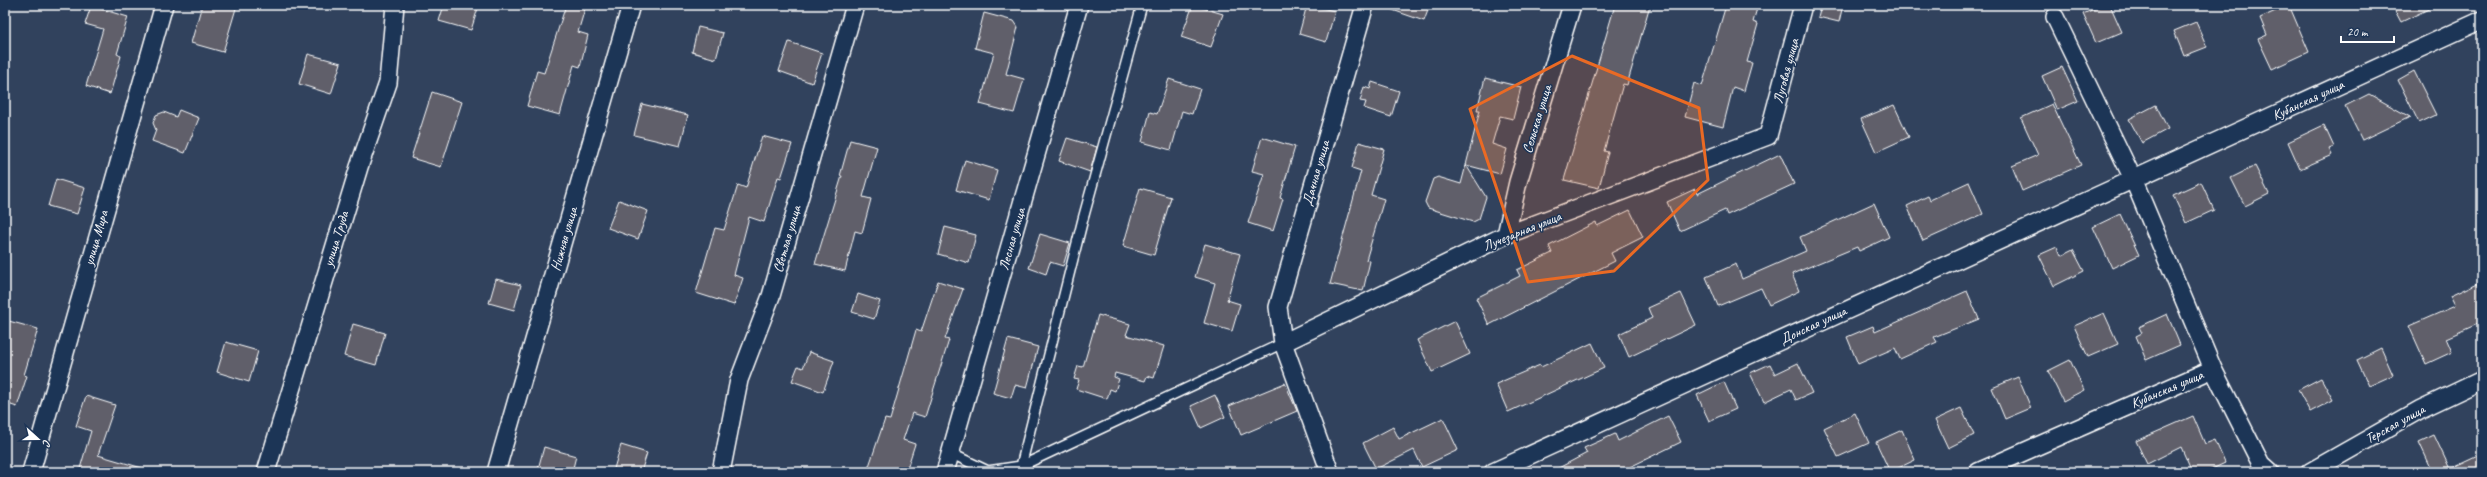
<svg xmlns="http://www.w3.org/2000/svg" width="2487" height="477" font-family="Caveat,sans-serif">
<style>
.building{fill:#605f6a;stroke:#fff}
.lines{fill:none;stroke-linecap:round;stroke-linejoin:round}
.service-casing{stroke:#fff;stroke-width:12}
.minor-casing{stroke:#fff;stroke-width:20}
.service{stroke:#1d3557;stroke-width:9}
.minor{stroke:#1d3557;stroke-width:17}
.marked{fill:#ea6a24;fill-opacity:0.2;stroke:#ea6a24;stroke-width:3;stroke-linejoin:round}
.labels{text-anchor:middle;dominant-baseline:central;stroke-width:3;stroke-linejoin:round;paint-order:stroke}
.street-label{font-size:14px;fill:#fff;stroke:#1d3557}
</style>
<rect width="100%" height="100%" fill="#31425d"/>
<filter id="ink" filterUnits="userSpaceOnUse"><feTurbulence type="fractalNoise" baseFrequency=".025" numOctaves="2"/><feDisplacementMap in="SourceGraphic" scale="8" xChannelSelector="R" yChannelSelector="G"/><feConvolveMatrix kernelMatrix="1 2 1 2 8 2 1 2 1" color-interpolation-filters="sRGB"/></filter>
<g filter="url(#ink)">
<!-- building -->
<path class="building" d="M202,5H237L223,52L191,43Z
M444,5H479L471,30L439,21Z
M566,5H586L578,32L588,35L580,67L574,65L560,115L527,106L537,71L544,73Z
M1193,5L1223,14L1211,47L1181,37Z
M1307,5L1335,11L1326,42L1299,34Z
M1385,5H1430L1424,21L1384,7Z
M1615,5H1650L1627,85L1623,84L1604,151L1608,152L1599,188L1564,180Z
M1726,5H1758L1753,22L1758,24L1747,62L1752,63L1744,91L1733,87L1723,127L1685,117L1694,83L1702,86Z
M1821,5H1843L1839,22L1818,17Z
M2103,5H2110L2122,32L2096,43L2083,14Z
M2289,5L2309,52L2272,69L2258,39L2267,35L2260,18Z
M2392,5H2437L2401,22Z
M91,6L128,17L117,54L121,56L110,94L86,86L103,29L85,24Z
M984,13L1014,21L1018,27L1006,74L1024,79L1014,113L980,104L994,53L975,48Z
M2196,22L2207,47L2184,56L2174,31Z
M698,27L723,33L716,59L692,52Z
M789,42L822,53L812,83L779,71Z
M308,54L341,63L331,94L299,84Z
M2062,67L2078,101L2057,110L2042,76Z
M2414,71L2436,115L2419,123L2398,80Z
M1485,78L1521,87L1513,119L1500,116L1492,144L1507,149L1500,174L1466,165L1480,110H1477Z
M1169,79L1200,89L1192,114L1182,111L1171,150L1142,142L1150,112L1157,114Z
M1372,82L1399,91L1391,117L1364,108L1366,102L1360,101L1364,87L1370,89Z
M432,92L462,102L441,167L411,158Z
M2369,94L2410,117L2362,140L2345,106Z
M642,104L688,115L680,146L634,135Z
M2052,104L2081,165L2022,191L2012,166L2038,155L2021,118Z
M1894,105L1909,137L1876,152L1861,119Z
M2156,105L2168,129L2142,143L2129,119Z
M179,110L199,118L185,153L152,141L156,130L153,123L156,115L164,112L176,117Z
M2324,125L2334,147L2329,149L2332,155L2300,169L2288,142Z
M762,136L792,144L781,178L778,177L764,222L749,217L734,275L743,278L734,305L696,293L715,228L724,230L738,185L746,188Z
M1262,137L1295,147L1280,198L1283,199L1273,231L1248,223L1264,174L1252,171Z
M1067,138L1097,147L1090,172L1059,161Z
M850,140L877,147L863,197L871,199L862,233L855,231L845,271L815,264L842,176H840Z
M1359,142L1384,149L1371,195L1384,199L1366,260L1370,261L1363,291L1330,284L1361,171L1352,168Z
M1780,154L1794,184L1727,215L1725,210L1680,231L1667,202L1695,189L1697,194Z
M965,160L997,170L989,200L956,190Z
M1466,165L1486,197L1479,219L1473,222L1428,208L1425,202L1433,179L1438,177L1461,184Z
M2255,166L2269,194L2245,206L2231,178Z
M56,179L85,188L77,214L48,206Z
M1969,182L1983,214L1923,241L1907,206L1928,196L1930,200Z
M2201,182L2214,210L2186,223L2173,195Z
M1140,188L1171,197L1154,255L1123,246Z
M619,200L648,211L638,239L608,228Z
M1874,203L1889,237L1859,251L1857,247L1792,274L1799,291L1769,305L1761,288L1718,306L1706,277L1736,264L1742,279L1806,251L1800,237Z
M1630,210L1643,237L1611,253L1615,261L1489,325L1476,298L1520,276L1517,270L1552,253L1549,246L1596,222L1597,226Z
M2120,214L2139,255L2112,268L2093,227Z
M945,227L976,235L969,263L938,254Z
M1040,234L1070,243L1063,266L1050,262L1046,274L1029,268Z
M1205,244L1240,254L1227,300L1240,304L1232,331L1204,323L1215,283L1195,277Z
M2057,247L2061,256L2073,250L2084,271L2054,286L2039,255Z
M496,279L521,285L514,310L489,303Z
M938,281L963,289L945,339L949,340L925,417L912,413L903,440L915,444L906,472H867L885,419L890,420L916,330L921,332Z
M2482,281V322L2446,338L2452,352L2426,364L2409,326L2455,306L2450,296Z
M1967,291L1979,319L1934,337L1937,342L1900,359L1895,348L1858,364L1847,337L1873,326L1875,332Z
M1681,293L1696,325L1629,357L1619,334L1652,318L1648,308Z
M858,294L880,301L874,319L852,312Z
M2104,313L2118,344L2088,357L2074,326Z
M2167,314L2180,345L2146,360L2136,336L2142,333L2139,327Z
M1098,315L1130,324L1126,335L1164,346L1154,378L1147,376L1145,381L1115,373L1114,377L1119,379L1115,391L1110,389L1107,399L1076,389L1079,380L1074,379L1078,366L1083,367Z
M5,320L38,329L24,375L27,376L17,407L5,403Z
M1455,321L1470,354L1432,372L1417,340Z
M353,324L385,333L376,365L344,356Z
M1008,339L1038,347L1027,388L1015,385L1011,398L993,393Z
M226,342L258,351L249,382L217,372Z
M1592,343L1604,368L1508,412L1496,384L1540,365L1541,367Z
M2381,348L2393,375L2369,386L2357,360Z
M809,352L834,361L823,392L792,381L798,366L803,368Z
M2070,360L2084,390L2063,401L2048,371Z
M1798,363L1812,393L1796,400L1791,389L1764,402L1750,373L1770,364L1775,374Z
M2018,377L2031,408L2005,419L1992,388Z
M2321,378L2333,400L2310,412L2298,390Z
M1724,382L1736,409L1709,421L1697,395Z
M1285,383L1297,411L1241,435L1229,406Z
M1215,395L1225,417L1201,428L1191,406Z
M86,396L115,405L98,455L142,468L141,472H79L91,431L76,426Z
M1961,408L1974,435L1948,448L1935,420Z
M1855,413L1869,443L1838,457L1824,428Z
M1668,416L1681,442L1630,467L1632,472H1551L1587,453L1584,448L1615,434L1618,441Z
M2193,416L2205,444L2215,440L2225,463L2206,472H2192L2181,447L2147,464L2136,441Z
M1443,418L1458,450L1422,467L1414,450L1376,469L1363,443L1393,427L1399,439Z
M1902,430L1915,460L1890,472L1876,442Z
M2434,435L2450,469L2482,454V472H2433L2419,442Z
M621,445L647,453L641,472H613Z
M544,447L576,456L572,472H550L538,469Z"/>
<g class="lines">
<!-- service casing -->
<g class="service-casing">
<path id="service" d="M950,453L988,471L1021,466L1283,343
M1021,466L1083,219L1142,5"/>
</g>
<!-- minor casing -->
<g class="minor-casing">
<path id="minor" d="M2055,17L2134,181L2213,369L2261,464L2270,472
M1506,235L1518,182L1572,5
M1283,343L1506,235L1768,136L1803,5
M31,472L164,5
M266,472L359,167L388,83L395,5
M496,472L631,5
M721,472L739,380L771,296L855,5
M945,472L1079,5
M1330,472L1283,343L1278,307L1365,5
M1493,472L2482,20
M1978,472L2213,369
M2310,472L2421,409L2482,380"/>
</g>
<!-- service -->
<use href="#service" class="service"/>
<!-- minor -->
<use href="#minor" class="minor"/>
</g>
</g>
<!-- marked area -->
<path class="marked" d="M1572,56L1699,108L1708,180L1614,271L1528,282L1470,109Z"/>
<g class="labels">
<!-- street labels -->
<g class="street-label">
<text transform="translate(1786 71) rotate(-75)">Луговая улица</text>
<text transform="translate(2308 100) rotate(-25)">Кубанская улица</text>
<text transform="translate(1537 119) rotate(-73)">Сельская улица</text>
<text transform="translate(1316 173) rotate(-74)">Дачная улица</text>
<text transform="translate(1522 231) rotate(-22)">Лучезарная улица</text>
<text transform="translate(96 238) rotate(-74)">улица Мира</text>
<text transform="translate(336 239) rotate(-73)">улица Труда</text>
<text transform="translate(564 239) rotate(-74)">Нижняя улица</text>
<text transform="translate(787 239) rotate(-74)">Светлая улица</text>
<text transform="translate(1012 239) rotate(-74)">Лесная улица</text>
<text transform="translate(1813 325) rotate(-25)">Донская улица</text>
<text transform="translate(2167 389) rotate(-23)">Кубанская улица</text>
<text transform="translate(2395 424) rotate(-29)">Терская улица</text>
</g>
</g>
<!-- margin -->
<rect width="2487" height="477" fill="none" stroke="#1d3557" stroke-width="20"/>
<rect x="10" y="10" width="2467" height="457" fill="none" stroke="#fff" stroke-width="1.5" filter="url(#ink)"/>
<!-- north arrow -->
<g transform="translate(38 439) rotate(111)" stroke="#1d3557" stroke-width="3" paint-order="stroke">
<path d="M0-3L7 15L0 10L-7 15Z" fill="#ffffff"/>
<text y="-6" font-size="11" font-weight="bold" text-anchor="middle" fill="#ffffff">С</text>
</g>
<!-- scale -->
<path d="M2341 36v6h53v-6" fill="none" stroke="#ffffff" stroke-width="2"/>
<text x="2347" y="36" font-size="12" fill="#ffffff" stroke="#1d3557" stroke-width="3" paint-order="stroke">20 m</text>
</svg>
